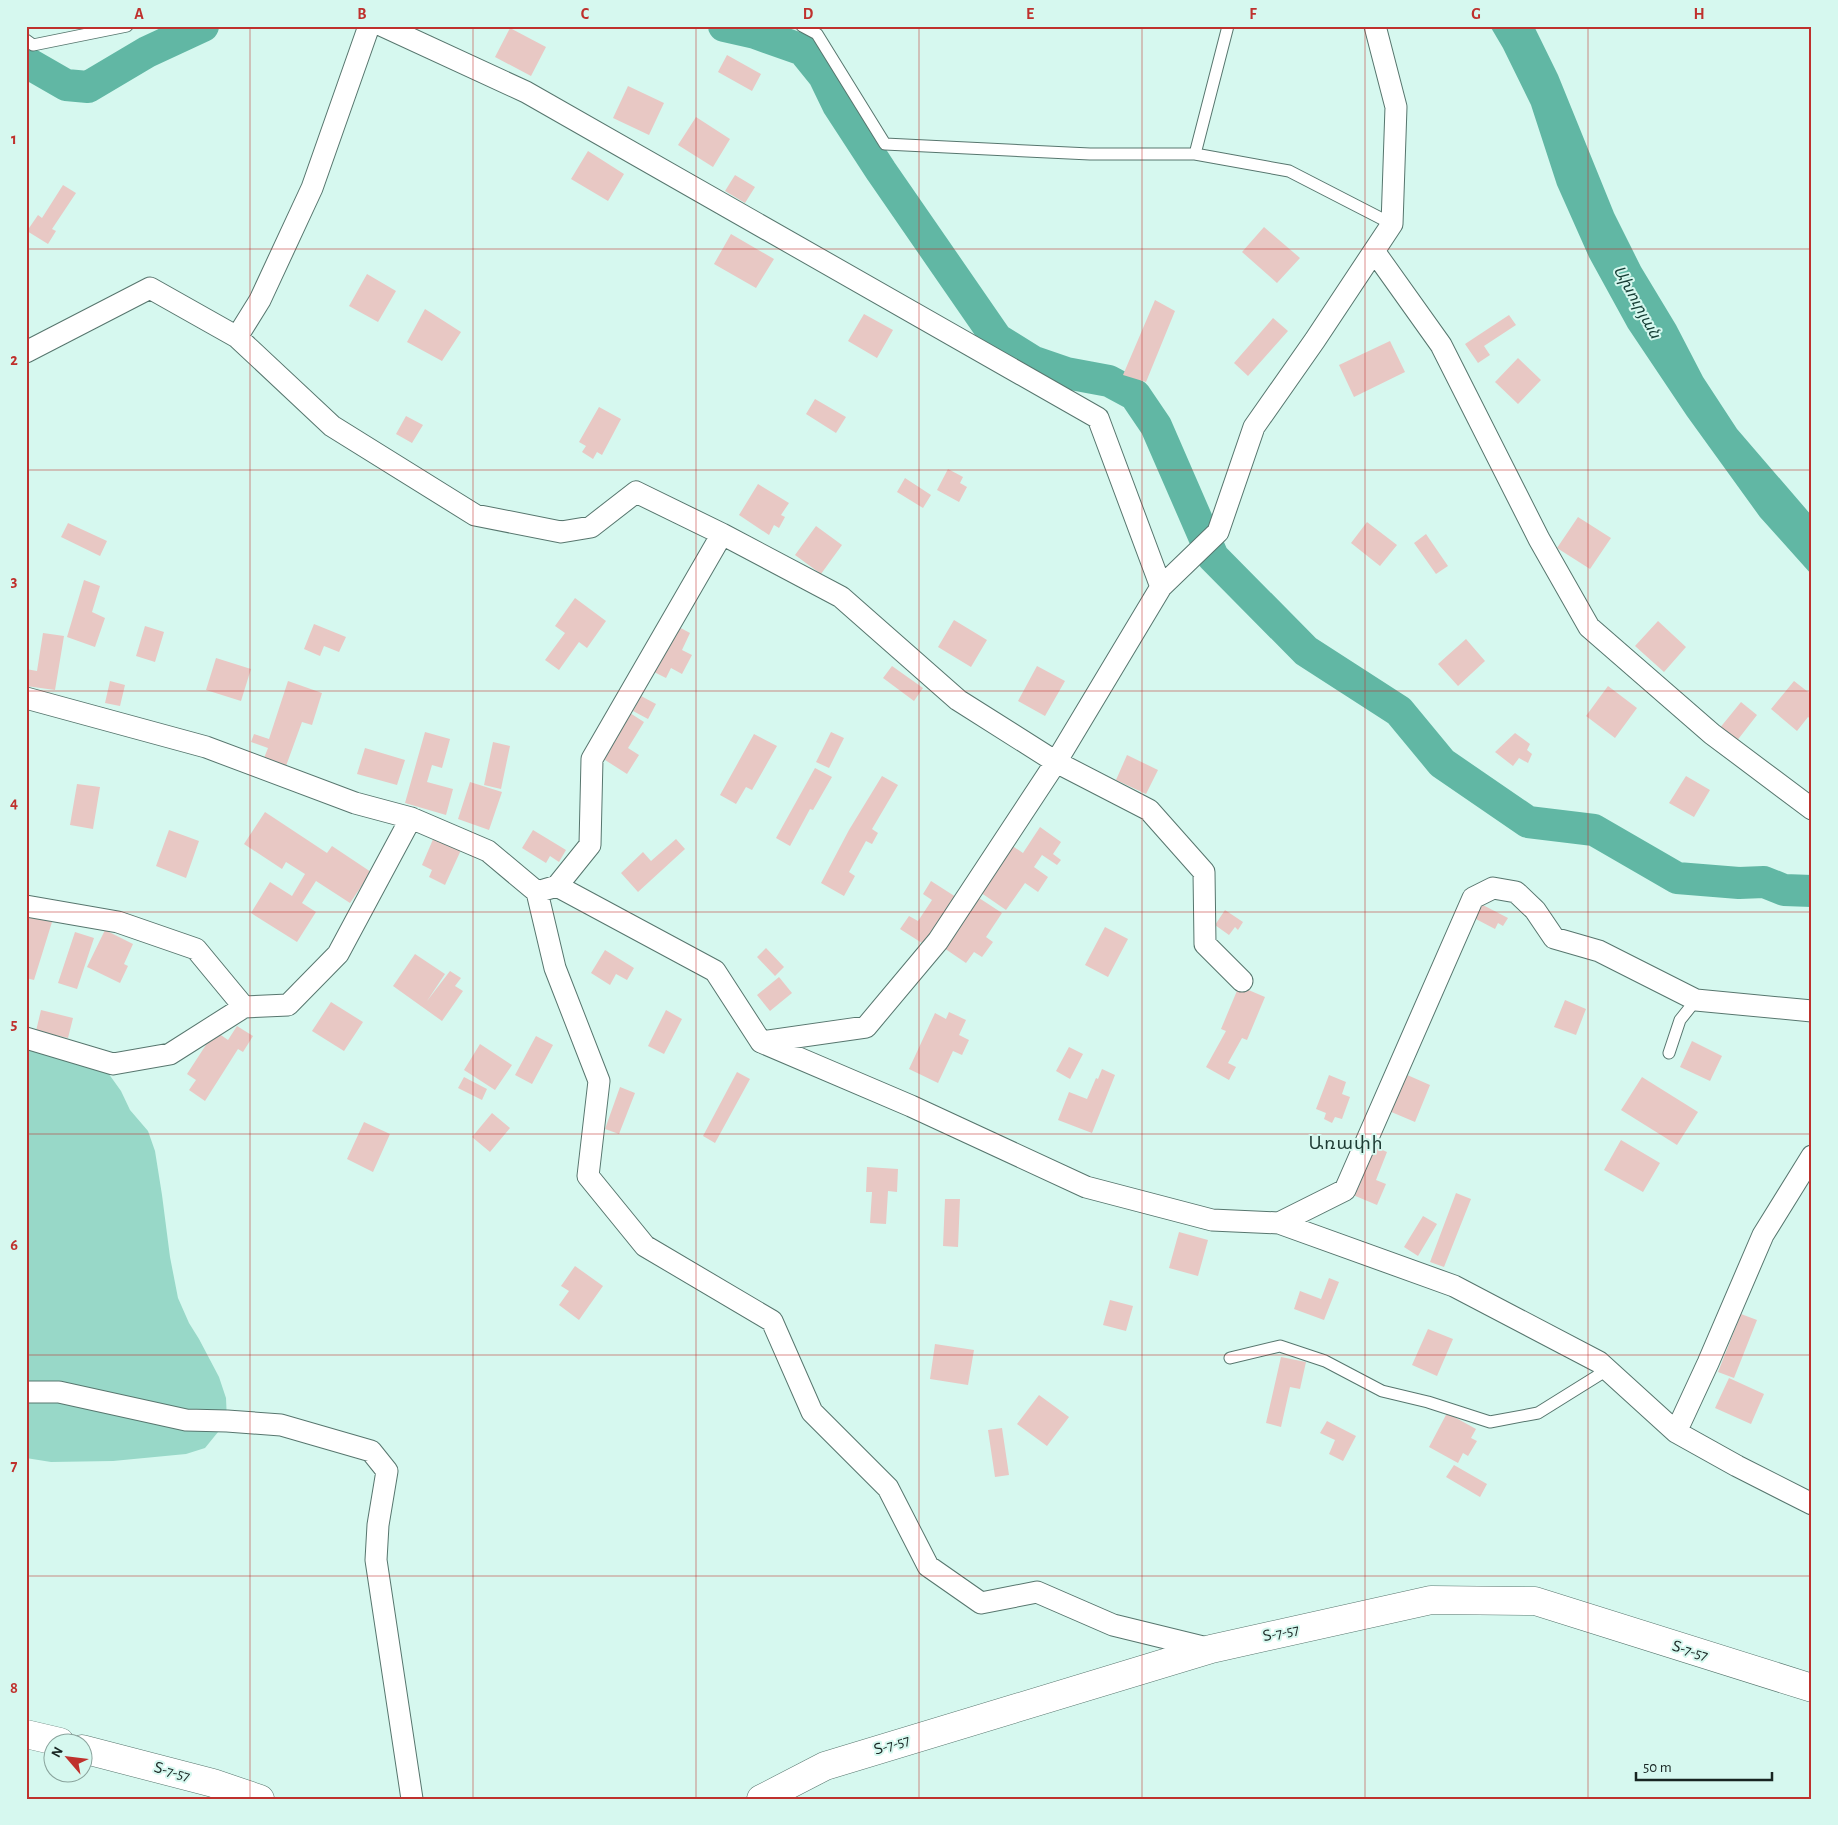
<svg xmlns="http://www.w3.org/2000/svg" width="1838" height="1825" font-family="'Alegreya Sans','Noto Sans Armenian',sans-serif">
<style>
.green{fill:#98d8c8}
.water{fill:#61b7a4}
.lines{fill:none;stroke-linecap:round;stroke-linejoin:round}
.river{stroke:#61b7a4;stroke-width:32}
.building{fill:#e8c8c4}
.lane-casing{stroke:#57766e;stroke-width:13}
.street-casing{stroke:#57766e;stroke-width:23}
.secondary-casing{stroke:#57766e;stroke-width:29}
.lane{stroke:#fff;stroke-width:11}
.street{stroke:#fff;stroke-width:21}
.secondary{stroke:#fff;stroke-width:28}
.grid{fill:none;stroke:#bf312d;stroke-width:1;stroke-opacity:0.55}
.labels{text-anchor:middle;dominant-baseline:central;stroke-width:4;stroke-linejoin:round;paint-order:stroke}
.street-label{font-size:15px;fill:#182522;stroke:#d6f8ef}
.water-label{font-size:16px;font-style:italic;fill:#153d34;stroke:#d6f8ef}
.quarter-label{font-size:18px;letter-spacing:1px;fill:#1e3b34;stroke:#d6f8ef}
.neatline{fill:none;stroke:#bf312d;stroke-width:2}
.grid-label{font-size:16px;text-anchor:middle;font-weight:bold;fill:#bf312d}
</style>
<rect width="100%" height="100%" fill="#d6f8ef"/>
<!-- green -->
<path class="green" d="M26,1044L106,1070L121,1091L130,1110L148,1131L155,1151L162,1195L170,1257L178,1298L189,1323L199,1339L219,1377L226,1398L227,1421L205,1448L186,1454L113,1461L51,1462L26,1458Z"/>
<!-- water -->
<path class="water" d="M1490,26H1534L1558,75L1614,213L1641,267L1676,325L1703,377L1737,429L1812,516V575L1760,517L1687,416L1628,328L1589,257L1557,185L1531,105L1503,48Z"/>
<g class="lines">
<!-- river -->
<path class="river" d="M724,26L755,33L803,50L824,76L838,105L881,171L997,339L1034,362L1066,373L1109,381L1135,395L1156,426L1213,557L1306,651L1399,711L1442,763L1528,822L1594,830L1677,878L1739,883L1764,882L1784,890L1812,891
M26,62L66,85L88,87L147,52L203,26"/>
</g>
<!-- building -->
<path class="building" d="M510,28L546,47L531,76L495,57Z
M727,55L761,74L752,91L718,72Z
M628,86L664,103L649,135L613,118Z
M696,117L730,139L713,167L678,145Z
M588,151L624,174L608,201L571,179Z
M735,175L755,187L745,203L725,191Z
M63,185L76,193L52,229L56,231L48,244L27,231L38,215L42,218Z
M1264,227L1300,258L1277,283L1242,252Z
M731,234L774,259L756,288L714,264Z
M367,274L396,291L378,322L349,306Z
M1155,300L1175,311L1146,382L1123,375Z
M425,309L461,332L442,361L407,342Z
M864,314L893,330L877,358L848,341Z
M1509,315L1516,325L1484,346L1490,355L1478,363L1465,344Z
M1273,318L1288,331L1248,376L1234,363Z
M1390,341L1405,372L1354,397L1339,365Z
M1518,358L1541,380L1518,404L1495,382Z
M815,399L846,417L836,433L806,414Z
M599,407L621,419L602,455L597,452L593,459L582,452L586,446L579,442Z
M406,416L423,425L412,443L396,434Z
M948,469L963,477L960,483L967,487L959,502L937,490Z
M905,478L931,495L923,508L897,492Z
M758,484L789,503L781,515L785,517L779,528L774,525L769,535L739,515Z
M1578,517L1611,538L1590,569L1557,548Z
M1367,522L1397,545L1380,566L1351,543Z
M68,523L107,541L100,556L61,537Z
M816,526L842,545L821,574L795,555Z
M1426,534L1448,566L1436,574L1414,543Z
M84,580L100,586L92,612L105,618L95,647L67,637Z
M575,598L606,621L587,648L579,642L559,670L545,660L565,633L555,626Z
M954,620L987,640L971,667L938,647Z
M1658,621L1686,647L1664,672L1635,646Z
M314,624L346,637L339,652L324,646L320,656L304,649Z
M675,625L690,633L682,650L692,655L682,674L671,668L666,678L652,671Z
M145,626L164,632L155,662L136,656Z
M43,633L64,636L55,690L26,686V669L37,671Z
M1466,639L1485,661L1458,686L1438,664Z
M216,658L251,669L241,701L206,690Z
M892,666L923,688L914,701L883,678Z
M1037,666L1065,681L1045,716L1018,701Z
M110,681L125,685L120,706L105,703Z
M288,681L322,693L312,725L302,722L286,766L264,758L268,748L251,742L254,734L269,739Z
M1794,681L1812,695V720L1808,717L1797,731L1771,709Z
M1608,686L1637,708L1615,738L1586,716Z
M641,696L656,704L648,719L633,711Z
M1741,702L1757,715L1736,742L1719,729Z
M630,713L644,722L628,748L639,755L627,774L602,758Z
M425,732L450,739L442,768L432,765L427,782L453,789L446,815L405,803Z
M831,732L844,738L829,768L816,762Z
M1515,733L1530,744L1527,750L1532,754L1528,763L1519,758L1513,766L1495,752Z
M754,734L777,746L752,790L746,787L736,804L720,795Z
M493,742L510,746L501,789L484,785Z
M365,748L405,760L397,785L357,774Z
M1127,755L1158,770L1146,794L1116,780Z
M815,768L832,777L813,810L810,809L790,846L776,838Z
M882,776L898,785L872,829L878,833L872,844L866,841L849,872L855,876L844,896L821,883L849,830Z
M1686,776L1710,790L1694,817L1669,803Z
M470,782L502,792L489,830L458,819Z
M77,784L100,787L93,829L70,825Z
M265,812L327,853L332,846L371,872L350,903L316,881L302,903L316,912L297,942L251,913L270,882L292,896L305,874L286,862L282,869L244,844Z
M1040,827L1061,842L1053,854L1061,860L1057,865L1042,855L1034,867L1048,877L1038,892L1025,883L1006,910L977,890L1008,843L1023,853Z
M169,830L199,841L186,878L156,866Z
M533,830L566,850L559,862L550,856L546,863L522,848Z
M434,837L461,850L445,885L429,877L432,870L422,865Z
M676,839L685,849L638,892L621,873L643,852L651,861Z
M931,881L956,897L925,945L900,929L909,916L918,921L932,900L923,894Z
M976,896L1002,913L986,937L993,942L982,957L974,952L966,963L941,946Z
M1479,903L1508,918L1503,926L1498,923L1495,929L1472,917Z
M1225,910L1243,922L1238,930L1235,927L1229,935L1215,925Z
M26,914L52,922L34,980L26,978Z
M1105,927L1128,939L1108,977L1085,965Z
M105,930L133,944L124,964L128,966L120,983L87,967Z
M75,932L94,938L77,989L58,983Z
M766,948L784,967L775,976L757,957Z
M605,950L634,968L627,980L616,974L610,985L591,973Z
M415,954L445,974L427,1001L450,971L461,978L455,986L463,991L442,1021L393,986Z
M779,977L792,993L770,1011L757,995Z
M1239,986L1265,997L1247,1040L1242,1038L1228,1063L1236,1067L1229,1080L1206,1067L1226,1031L1221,1029Z
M1565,1000L1586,1009L1576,1035L1554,1027Z
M331,1002L363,1022L344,1051L312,1031Z
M41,1010L73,1018L68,1038L36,1031Z
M666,1010L682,1019L664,1054L648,1046Z
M949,1012L966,1020L959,1035L969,1040L962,1055L953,1051L938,1083L909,1069L935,1013L946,1019Z
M237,1026L253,1036L243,1052L238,1049L205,1101L189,1090L196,1080L187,1074L215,1031L228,1040Z
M536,1036L553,1045L532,1084L515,1075Z
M1692,1041L1722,1056L1710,1081L1680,1067Z
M480,1044L512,1065L495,1090L464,1070Z
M1069,1047L1083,1054L1070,1079L1056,1071Z
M1102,1069L1115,1075L1092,1133L1058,1120L1069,1092L1087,1099L1096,1078L1098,1079Z
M737,1072L750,1079L715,1143L703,1136Z
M1405,1074L1430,1085L1415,1122L1389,1111Z
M1329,1075L1346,1082L1342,1094L1350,1097L1342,1119L1335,1117L1332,1123L1324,1119L1326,1113L1316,1109Z
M464,1077L487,1089L482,1100L458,1088Z
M1642,1077L1698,1112L1677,1145L1621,1110Z
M620,1087L635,1093L619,1134L605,1129Z
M492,1113L510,1128L490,1152L472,1137Z
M364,1122L390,1134L373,1172L347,1159Z
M1621,1140L1660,1163L1643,1192L1604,1170Z
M1373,1146L1387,1152L1376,1180L1386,1184L1377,1205L1353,1195Z
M867,1167L898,1169L897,1192L888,1191L886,1224L870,1223L872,1192H866Z
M1456,1193L1471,1199L1444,1267L1430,1262Z
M945,1199H960L958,1247L943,1246Z
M1423,1216L1437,1224L1418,1256L1404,1247Z
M1179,1232L1208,1240L1198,1276L1169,1268Z
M575,1266L603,1286L579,1320L559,1305L569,1291L561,1286Z
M1329,1278L1339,1282L1324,1320L1294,1309L1300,1291L1321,1299Z
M1110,1300L1133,1306L1126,1331L1103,1325Z
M1741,1314L1757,1320L1734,1378L1718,1372Z
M1428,1329L1453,1339L1437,1376L1412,1365Z
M935,1344L974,1350L968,1385L930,1379Z
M1281,1357L1306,1362L1300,1389L1290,1387L1281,1427L1266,1423Z
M1729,1378L1764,1394L1751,1424L1715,1408Z
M1039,1395L1069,1417L1047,1446L1017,1424Z
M1447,1413L1476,1429L1471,1438L1477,1441L1468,1456L1463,1453L1458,1463L1429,1447Z
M1327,1421L1356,1436L1343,1461L1329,1454L1335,1440L1320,1433Z
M1002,1428L1009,1475L995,1477L988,1430Z
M1454,1465L1487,1484L1480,1497L1446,1477Z"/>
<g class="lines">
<!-- lane casing -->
<g class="lane-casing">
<path id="lane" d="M802,26L817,34L885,144L1090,154H1195
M1228,26L1195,154L1289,171L1392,224
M26,40L33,45L127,26
M1669,1053L1680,1020L1696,1000
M1230,1358L1280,1346L1325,1361L1382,1391L1428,1402L1490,1422L1538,1413L1607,1370"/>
</g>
<!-- street casing -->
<g class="street-casing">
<path id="street" d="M383,26L526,92L1098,418L1161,587
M1374,251L1441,345L1539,539L1589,627L1712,734L1812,809
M237,337L260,300L312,188L369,26
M26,352L150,288L237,337L332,426L475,515L561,532L591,527L636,492L722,534L841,597L958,700L1056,762L1149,810L1204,872L1205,944L1242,981
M26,698L206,747L355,803L411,818L488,851L537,892L557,886L715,971L761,1042L911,1106L1086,1187L1212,1220L1279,1223L1454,1286L1599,1362L1676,1432L1737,1466L1812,1504
M557,886L590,845L592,759L722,534
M537,892L555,968L599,1081L588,1176L645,1246L772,1321L812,1412L888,1488L928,1566L981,1603L1037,1592L1113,1625L1211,1649
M26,906L118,922L196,949L244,1007L288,1005L338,954L411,818
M26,1038L113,1064L170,1054L244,1007
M761,1042L866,1027L938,941L1056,762L1161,587L1218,532L1254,427L1315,340L1392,224L1396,107L1375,26
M1279,1223L1345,1190L1473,898L1493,888L1516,892L1535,910L1554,938L1599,951L1696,1000L1812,1011
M26,1392H59L186,1420L227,1421L281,1425L371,1451L387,1471L378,1525L376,1560L412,1799
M1676,1432L1708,1363L1763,1235L1812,1156"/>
</g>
<!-- secondary casing -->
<g class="secondary-casing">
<path id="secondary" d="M26,1734L60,1742
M82,1749L213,1783L260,1799
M761,1799L825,1766L1211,1649L1431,1600L1535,1601L1812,1688"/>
</g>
<!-- lane -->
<use href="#lane" class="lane"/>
<!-- street -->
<use href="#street" class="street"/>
<!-- secondary -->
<use href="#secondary" class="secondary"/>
</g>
<!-- grid -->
<path class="grid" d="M250,26V1799M473,26V1799M696,26V1799M919,26V1799M1142,26V1799M1365,26V1799M1588,26V1799M26,249H1812M26,470H1812M26,691H1812M26,912H1812M26,1134H1812M26,1355H1812M26,1576H1812"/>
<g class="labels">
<!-- street labels -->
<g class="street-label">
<text transform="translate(1281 1633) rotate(-12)">Տ-7-57</text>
<text transform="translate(1690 1651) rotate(17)">Տ-7-57</text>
<text transform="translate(892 1745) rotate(-17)">Տ-7-57</text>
<text transform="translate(172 1772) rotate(15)">Տ-7-57</text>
</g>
<!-- water labels -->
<g class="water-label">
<text transform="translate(1637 302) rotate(61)">Ախուրյան</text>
</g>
<!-- quarter labels -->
<g class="quarter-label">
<text x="1346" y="1144">Առափի</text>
</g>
</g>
<!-- border -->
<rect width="1838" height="1825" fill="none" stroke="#d6f8ef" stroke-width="55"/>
<!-- north arrow -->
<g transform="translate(68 1758) rotate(298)"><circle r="24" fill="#d6f8ef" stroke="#8aa49d"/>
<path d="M0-4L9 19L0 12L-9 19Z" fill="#bf312d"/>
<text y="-8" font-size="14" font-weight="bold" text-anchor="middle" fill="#182522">N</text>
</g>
<!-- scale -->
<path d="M1636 1772v8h136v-8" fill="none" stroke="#182522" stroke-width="2.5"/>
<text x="1643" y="1772" font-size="15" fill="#182522" stroke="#d6f8ef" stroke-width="4" paint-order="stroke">50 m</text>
<rect x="28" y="28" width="1782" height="1770" class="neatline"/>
<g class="grid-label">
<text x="139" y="19">A</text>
<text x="362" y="19">B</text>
<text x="585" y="19">C</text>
<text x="808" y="19">D</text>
<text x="1030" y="19">E</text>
<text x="1253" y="19">F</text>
<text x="1476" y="19">G</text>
<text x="1699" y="19">H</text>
<text x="14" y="144">1</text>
<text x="14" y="365">2</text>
<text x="14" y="586">3</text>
<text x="14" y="808">4</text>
<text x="14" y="1029">5</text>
<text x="14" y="1250">6</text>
<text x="14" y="1471">7</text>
<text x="14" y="1693">8</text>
</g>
</svg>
